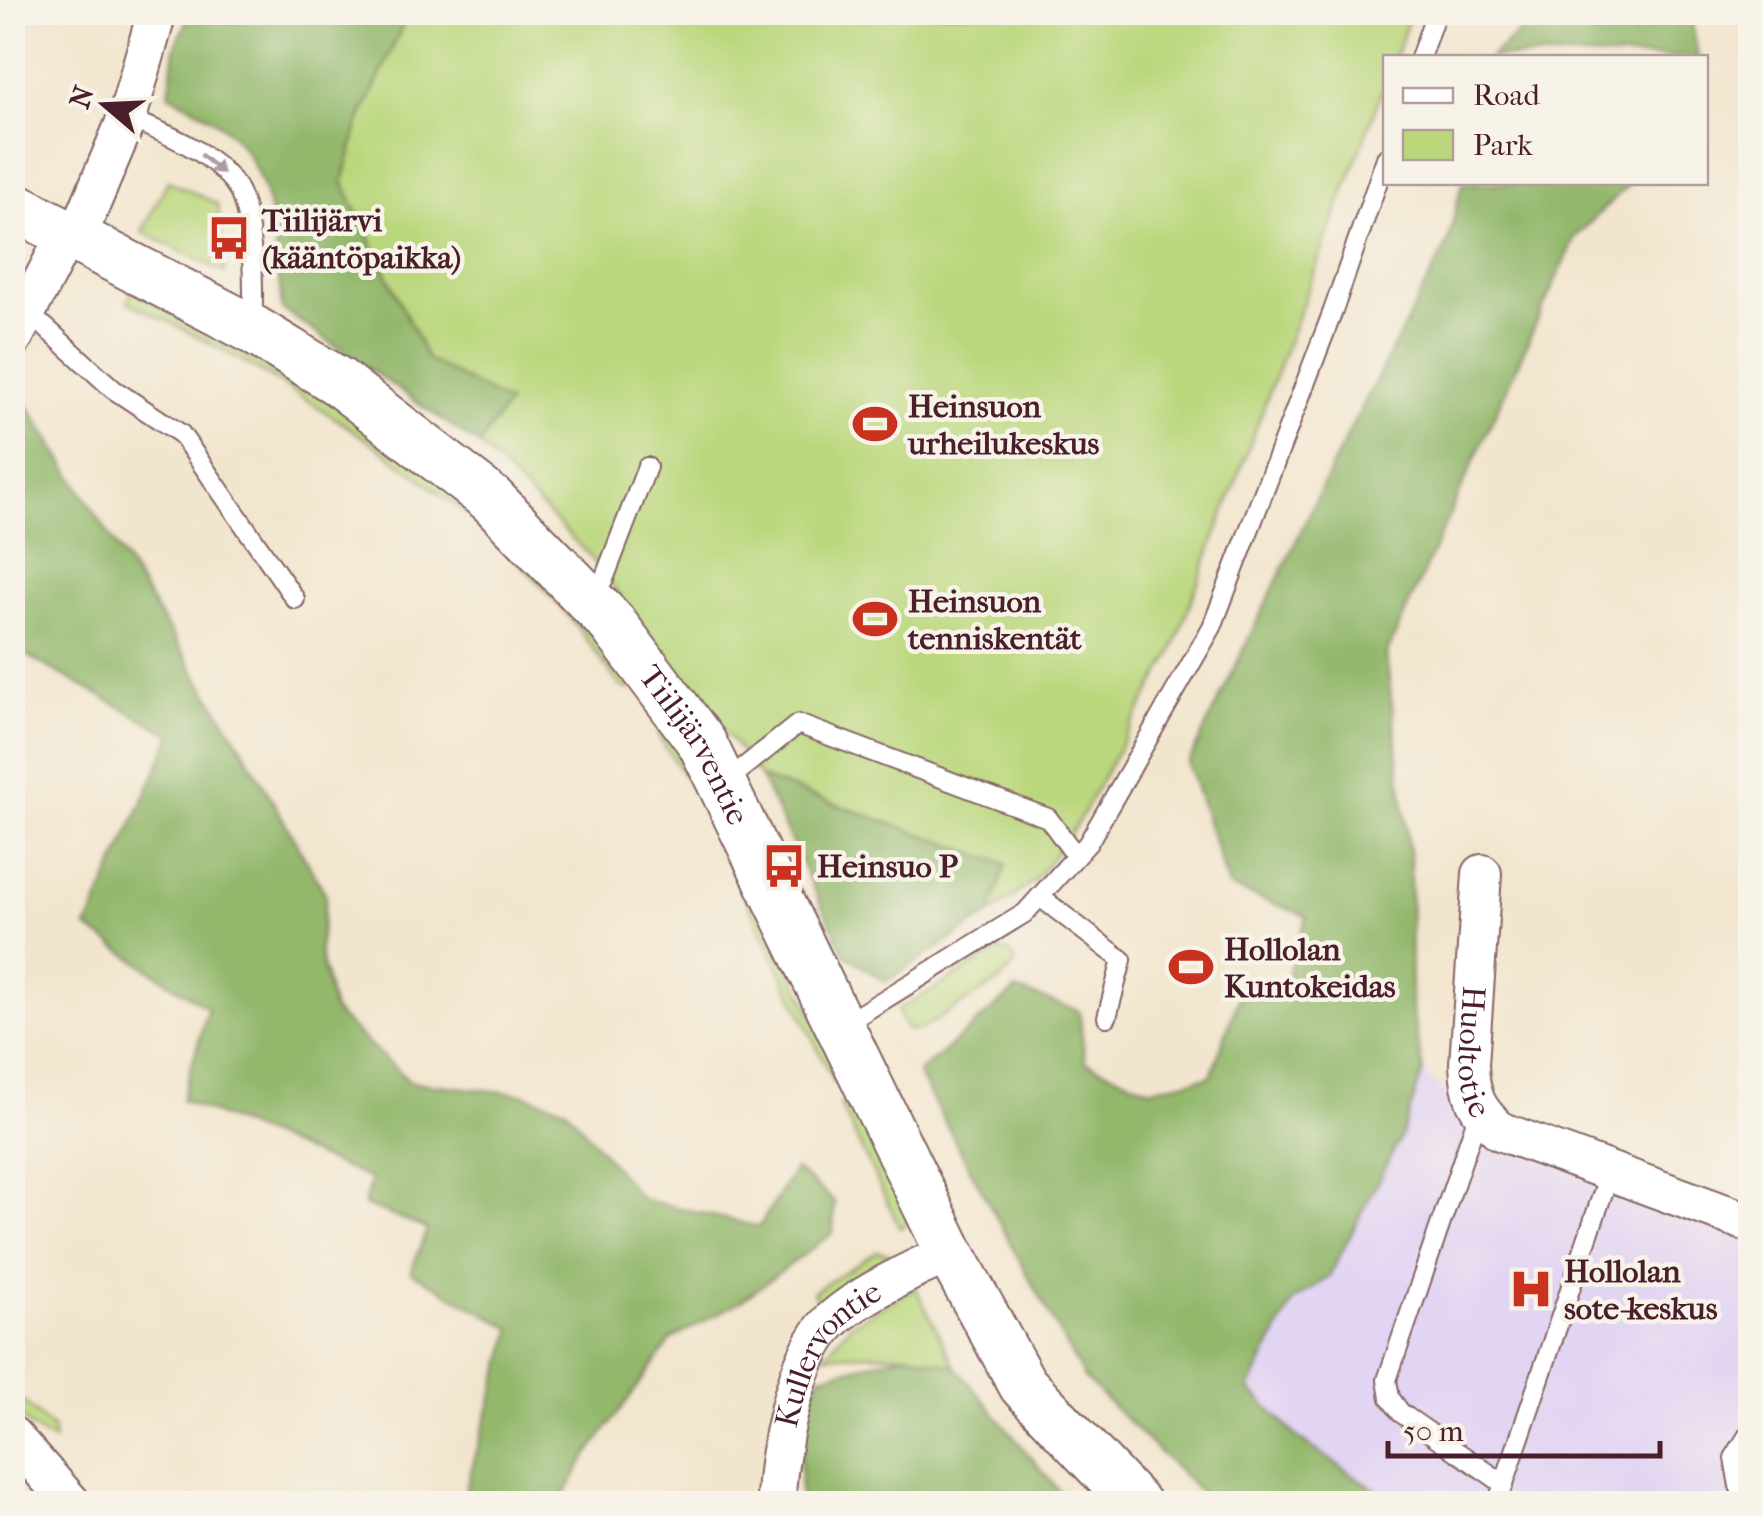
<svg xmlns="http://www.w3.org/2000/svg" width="1763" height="1516" font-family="'IM FELL French Canon',serif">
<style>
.built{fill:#e2d4f3}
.green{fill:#bad77c;stroke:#827b54;stroke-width:2.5}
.forest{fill:#93b86c;stroke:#6e6c4c;stroke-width:2.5}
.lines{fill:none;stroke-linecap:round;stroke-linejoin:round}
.service-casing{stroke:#856464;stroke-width:22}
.minor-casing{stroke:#856464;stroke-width:42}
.tertiary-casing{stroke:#856464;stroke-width:52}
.service{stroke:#fff;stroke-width:18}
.minor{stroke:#fff;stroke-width:38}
.tertiary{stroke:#fff;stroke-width:48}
.oneway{fill:#ae9aa0}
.labels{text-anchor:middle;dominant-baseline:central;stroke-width:9;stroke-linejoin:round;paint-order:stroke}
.poi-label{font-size:32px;font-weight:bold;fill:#4a1f2b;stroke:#f7f3e8;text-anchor:start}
.street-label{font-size:32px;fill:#4a1f2b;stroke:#f7f3e8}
</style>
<rect width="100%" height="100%" fill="#f7f3e8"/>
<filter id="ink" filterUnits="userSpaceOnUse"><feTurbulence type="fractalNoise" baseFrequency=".01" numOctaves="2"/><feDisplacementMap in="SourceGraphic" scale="20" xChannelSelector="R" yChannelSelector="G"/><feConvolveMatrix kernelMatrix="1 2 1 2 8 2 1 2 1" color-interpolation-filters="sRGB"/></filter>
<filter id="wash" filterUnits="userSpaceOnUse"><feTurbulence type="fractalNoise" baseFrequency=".0048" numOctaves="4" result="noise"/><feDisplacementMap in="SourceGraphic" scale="40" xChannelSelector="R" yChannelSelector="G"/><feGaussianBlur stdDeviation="2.25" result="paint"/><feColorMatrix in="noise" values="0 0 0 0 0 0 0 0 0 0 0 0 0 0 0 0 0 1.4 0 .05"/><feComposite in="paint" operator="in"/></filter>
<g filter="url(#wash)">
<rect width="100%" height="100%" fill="#f2e5cd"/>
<!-- built -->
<path class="built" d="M1423,1071L1491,1141L1750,1234V1503H1395L1299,1439L1249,1389L1293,1301L1329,1277L1403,1132Z"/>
<!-- green -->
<path class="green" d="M408,13H1411L1395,57L1386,58L1385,83L1171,655L1075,827L1034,881L990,914L1005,864L761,778L588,554L479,445L507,403L427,360L343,182L358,125Z
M168,181L218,204L225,273L142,232Z
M132,291L333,403L479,510L633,681L630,690L620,686C604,664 588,641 571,619C468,493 274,370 128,302Z
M661,724L673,730L843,1076L833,1081L700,801L659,737Z
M1001,950L1011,953L1016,964L998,982L920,1030H907L897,1010Z
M852,1095L913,1218L900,1228L840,1105Z
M877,1251L894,1255V1260L821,1307L813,1292Z
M915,1287L955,1366L907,1354L825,1355L851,1324Z
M12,1391L52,1428L54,1441L34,1430L13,1409Z"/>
<!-- forest -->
<path class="forest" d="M191,12L408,13L358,125L343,182L427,359L508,403L479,445L282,309C275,245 275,163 217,122C202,111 185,103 169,94L175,48Z
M1543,12L1690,13L1698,57H1490Z
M1462,183H1630L1575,237L1386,655L1410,860L1411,1005L1423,1071L1403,1132L1329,1277L1293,1301L1249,1389L1299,1439L1395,1503H1211L1084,1378L918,1073L1016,990L1079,1011L1085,1062L1151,1089L1211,1076L1241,991L1279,1000L1307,916L1229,887L1188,764L1351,428L1448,243Z
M18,390L243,749L326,895L319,951L333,1011L410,1082L522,1094L566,1108L641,1199L759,1227L795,1169L834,1201L833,1233L742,1300L672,1339L584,1460L560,1503H462L512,1329L411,1272L427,1229L364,1205L371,1179L182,1100L208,1008L87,928L172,735L13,648L12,401Z
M761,778L1006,864L990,914L886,982L845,954Z
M907,1354L955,1366L1069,1503L800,1504L801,1422L821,1376Z"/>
</g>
<g filter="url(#ink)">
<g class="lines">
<!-- service casing -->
<g class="service-casing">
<path id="service" d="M1420,58L1436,12
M127,118C165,133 207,149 233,182C255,209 254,294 252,328
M24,313L45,327L113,389L181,434L295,599
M587,594L604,579L647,467
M723,784L798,724L1048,818L1076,856
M1040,897L1122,960L1107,1017
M841,1026L1025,913L1088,843L1212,627L1333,311L1386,158
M1479,1112L1387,1380L1390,1398L1401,1413L1504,1484
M1750,1432L1734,1458L1739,1486L1750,1499
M1497,1504L1610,1172"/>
</g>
<!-- minor casing -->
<g class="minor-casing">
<g id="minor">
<path d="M77,237L127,118L157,12"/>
<path d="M12,340L68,232"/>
<path id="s1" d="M1482,874L1469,1064C1470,1096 1476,1110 1500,1131L1750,1223"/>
<path d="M12,1436L72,1504"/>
<path id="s2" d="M776,1504C776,1456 795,1356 830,1322C855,1297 917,1267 950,1253"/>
</g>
</g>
<!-- tertiary casing -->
<g class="tertiary-casing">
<g id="tertiary">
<path id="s3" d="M12,205L252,329L339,382L491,499L612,623L702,743L950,1253L1023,1385L1136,1504"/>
</g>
</g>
<!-- service -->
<use href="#service" class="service"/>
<!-- minor -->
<use href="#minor" class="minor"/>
<!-- tertiary -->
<use href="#tertiary" class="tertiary"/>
</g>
<!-- one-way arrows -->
<defs><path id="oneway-solid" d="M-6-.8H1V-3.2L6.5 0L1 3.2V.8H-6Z" transform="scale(2.5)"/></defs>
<use class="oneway" href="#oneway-solid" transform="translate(212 164) rotate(40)"/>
</g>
<!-- icons -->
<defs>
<g id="bus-bare" transform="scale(3.45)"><path d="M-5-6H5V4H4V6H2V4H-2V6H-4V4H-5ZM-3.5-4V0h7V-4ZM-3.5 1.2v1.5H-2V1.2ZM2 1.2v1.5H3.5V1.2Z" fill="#c8321e" stroke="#f7f3e8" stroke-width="2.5" paint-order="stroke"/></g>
<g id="stadium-bare" transform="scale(3.45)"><path d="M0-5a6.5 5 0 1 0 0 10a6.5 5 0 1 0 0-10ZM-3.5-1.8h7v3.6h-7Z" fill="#c8321e" stroke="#f7f3e8" stroke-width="2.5" paint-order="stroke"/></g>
<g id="hospital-bare" transform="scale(3.45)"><path d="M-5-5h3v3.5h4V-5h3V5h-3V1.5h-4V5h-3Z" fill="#c8321e" stroke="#f7f3e8" stroke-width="2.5" paint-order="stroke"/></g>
</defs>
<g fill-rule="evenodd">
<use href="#bus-bare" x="229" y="238"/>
<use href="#stadium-bare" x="875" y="424"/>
<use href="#stadium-bare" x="875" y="619"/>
<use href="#bus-bare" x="784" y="866"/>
<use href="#stadium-bare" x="1191" y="967"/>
<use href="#hospital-bare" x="1531" y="1289"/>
</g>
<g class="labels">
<!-- poi labels -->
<g class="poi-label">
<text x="262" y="220">Tiilijärvi<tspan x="262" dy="37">(kääntöpaikka)</tspan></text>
<text x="908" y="406">Heinsuon<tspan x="908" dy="37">urheilukeskus</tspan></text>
<text x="908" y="601">Heinsuon<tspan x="908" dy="37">tenniskentät</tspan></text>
<text x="817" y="866">Heinsuo P</text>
<text x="1224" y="949">Hollolan<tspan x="1224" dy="37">Kuntokeidas</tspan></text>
<text x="1564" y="1271">Hollolan<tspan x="1564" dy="37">sote-keskus</tspan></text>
</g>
<!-- street labels -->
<g class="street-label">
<text stroke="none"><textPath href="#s3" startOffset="885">Tiilijärventie</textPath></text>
<text stroke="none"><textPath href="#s1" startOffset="178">Huoltotie</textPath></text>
<text stroke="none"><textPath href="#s2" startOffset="165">Kullervontie</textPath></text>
</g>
</g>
<!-- margin -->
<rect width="1763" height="1516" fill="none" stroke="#f7f3e8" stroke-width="50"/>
<!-- legend -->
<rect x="1383" y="55" width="325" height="130" fill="#f7f3e8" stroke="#b29e9c" stroke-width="2.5"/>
<rect x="1403" y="88" width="50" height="15" fill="#ffffff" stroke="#b29e9c" stroke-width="2.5"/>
<text x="1473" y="105" font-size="30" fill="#4a1f2b">Road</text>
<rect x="1403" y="130" width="50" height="30" fill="#bad77c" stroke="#b29e9c" stroke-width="2.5"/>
<text x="1473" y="155" font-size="30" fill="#4a1f2b">Park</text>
<!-- north arrow -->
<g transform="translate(105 105) rotate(289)" stroke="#f7f3e8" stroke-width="8" paint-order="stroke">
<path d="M0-8L18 38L0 25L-18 38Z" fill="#4a1f2b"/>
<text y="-15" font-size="28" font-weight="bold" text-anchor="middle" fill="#4a1f2b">N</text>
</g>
<!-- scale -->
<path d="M1388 1441v15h272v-15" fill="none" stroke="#4a1f2b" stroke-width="5"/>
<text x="1403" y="1441" font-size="30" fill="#4a1f2b" stroke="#f7f3e8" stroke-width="8" paint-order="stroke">50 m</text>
</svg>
